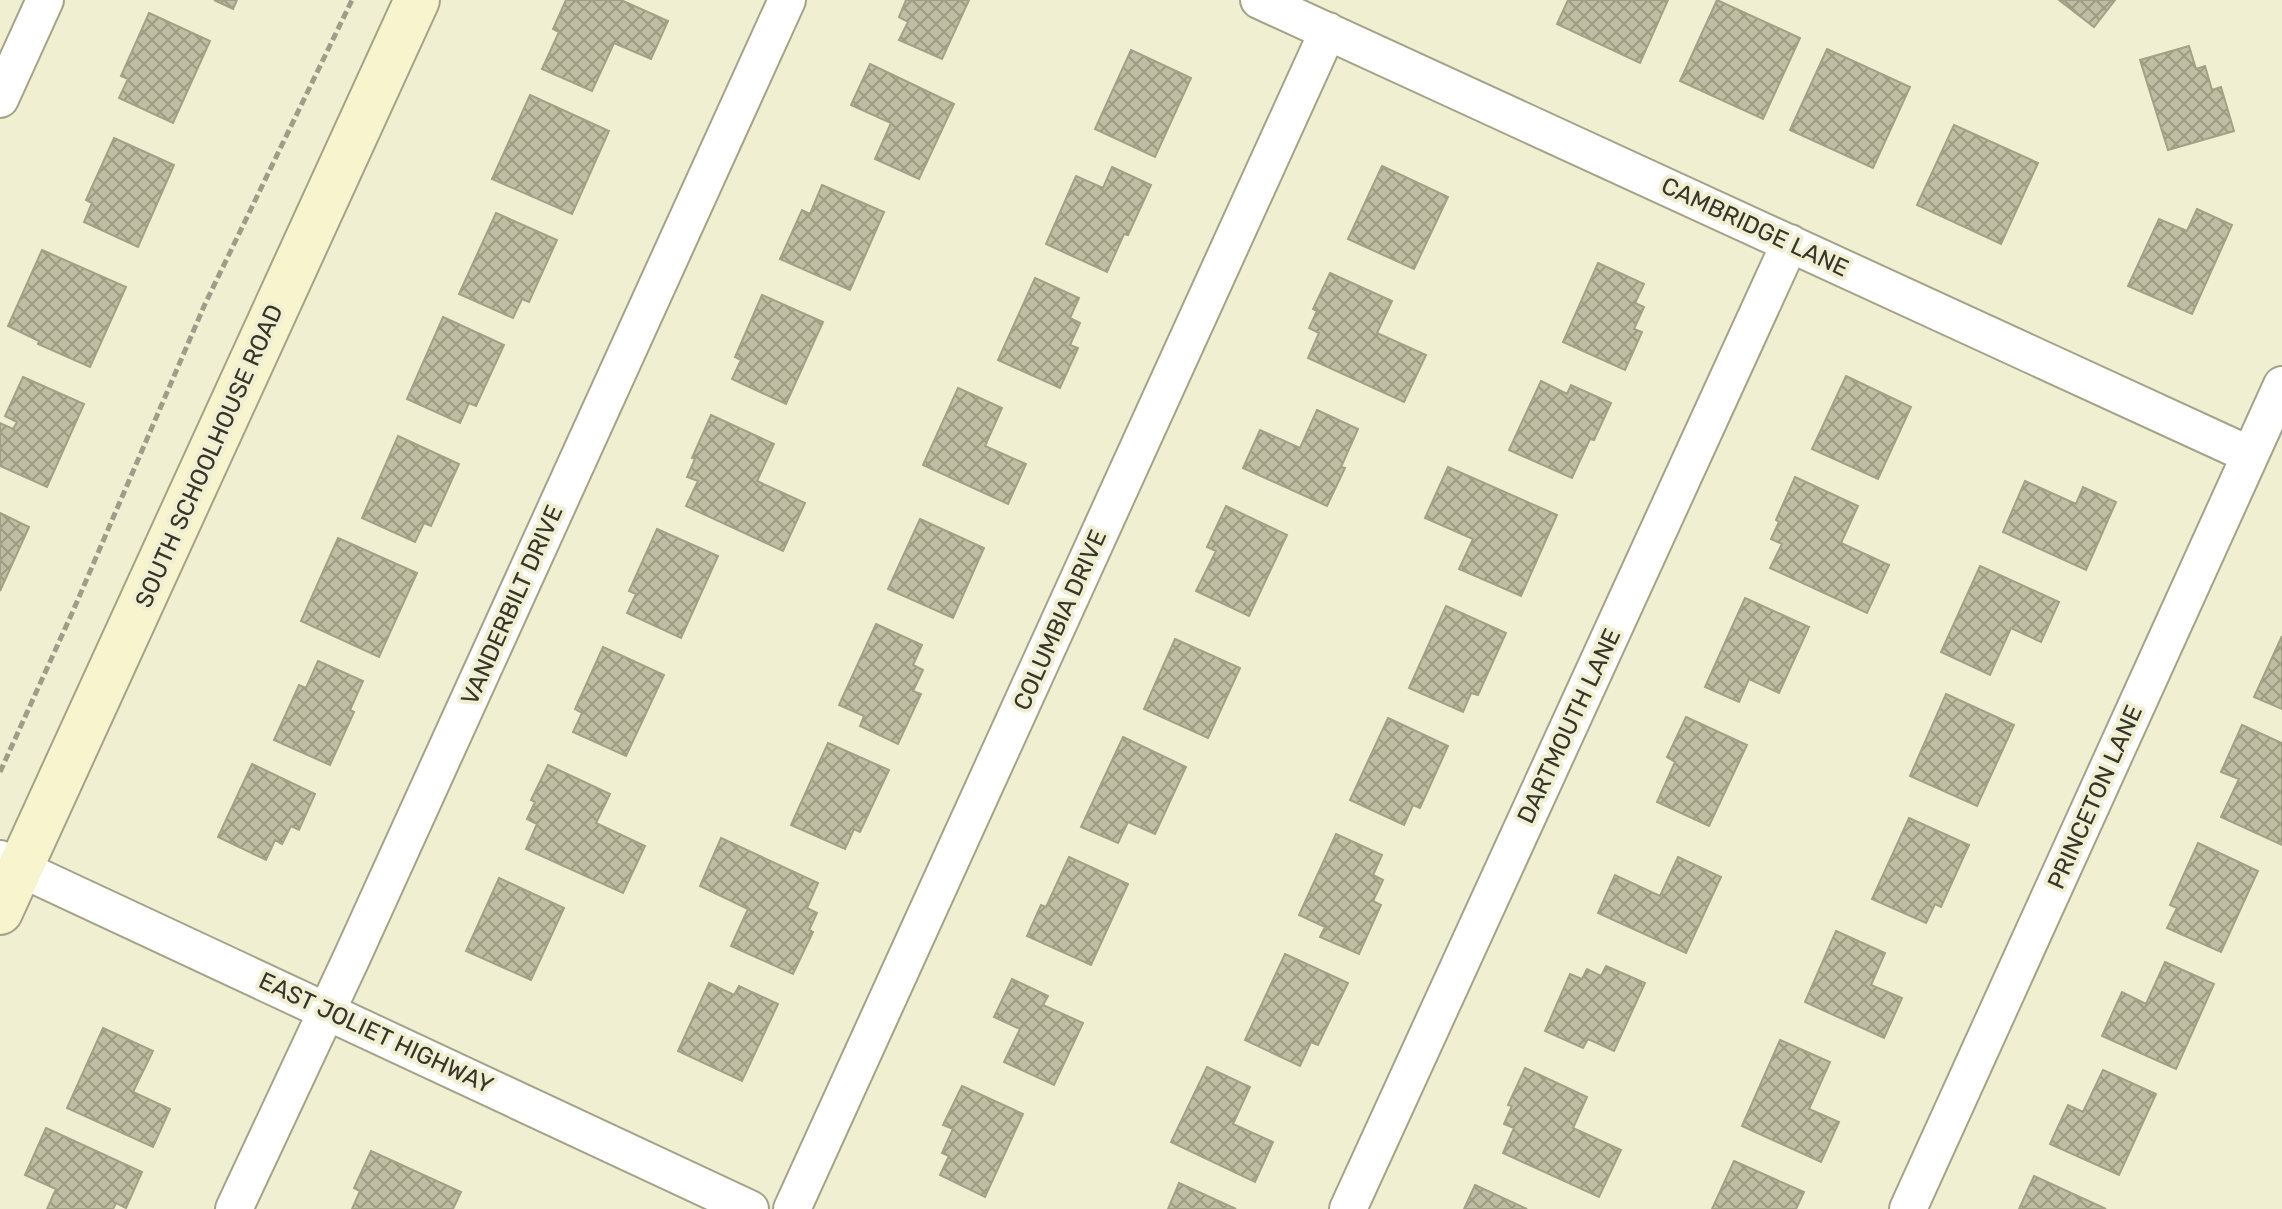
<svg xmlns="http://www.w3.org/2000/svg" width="2282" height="1209" font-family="Rubik,sans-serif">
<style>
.building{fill:url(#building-cross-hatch);stroke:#a2a085;stroke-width:2}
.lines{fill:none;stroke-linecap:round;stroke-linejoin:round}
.street-casing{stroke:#a4a287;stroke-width:40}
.secondary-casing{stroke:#a4a287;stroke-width:48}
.path{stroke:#9e9d88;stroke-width:5;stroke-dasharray:8 4;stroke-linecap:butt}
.street{stroke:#fff;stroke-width:36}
.secondary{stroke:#f8f4ce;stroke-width:44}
.labels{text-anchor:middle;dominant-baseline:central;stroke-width:8;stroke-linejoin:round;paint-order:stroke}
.street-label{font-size:24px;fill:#36352a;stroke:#f1efd2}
</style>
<defs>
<pattern id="building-cross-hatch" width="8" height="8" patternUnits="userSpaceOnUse" patternTransform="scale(2)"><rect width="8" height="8" fill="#c0bea2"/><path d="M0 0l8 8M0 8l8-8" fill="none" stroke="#9d9b84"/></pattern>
</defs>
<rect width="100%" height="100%" fill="#f1efd2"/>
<!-- building -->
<path class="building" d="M214,0H237L233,9Z
M566,0H621L668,21L651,59L614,43L592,91L542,69L559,32L553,29Z
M906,0H969L942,59L899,40L908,22L899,17Z
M1568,0H1668L1640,63L1557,24Z
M1717,0L1800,38L1763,119L1680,81Z
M2059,0H2115L2094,27Z
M149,13L210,41L173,123L119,98L128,79L121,76Z
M2189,46L2196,69L2205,66L2212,90L2221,87L2234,131L2168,150L2140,60Z
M1827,49L1910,87L1873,168L1790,130Z
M1131,50L1191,78L1155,157L1095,129Z
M870,64L954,104L919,179L875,159L891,123L851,105Z
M530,95L609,131L572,214L492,179Z
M1954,125L2038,163L2001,244L1917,205Z
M114,138L174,165L138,247L84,222L92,203L86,200Z
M1382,166L1448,197L1414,269L1348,239Z
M1112,167L1151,185L1128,235L1124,234L1107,272L1046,244L1076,176L1103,188Z
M822,185L884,212L850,290L780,259L802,210L810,214Z
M2197,209L2232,225L2192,314L2128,286L2159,219L2187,231Z
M496,213L557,240L529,302L522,299L513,318L459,294Z
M42,250L126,287L90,367L38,344L39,341L8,326Z
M1598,263L1644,284L1635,303L1644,307L1634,329L1642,332L1625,370L1563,342Z
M1330,273L1392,301L1377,333L1426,355L1404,402L1308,358L1319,333L1309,328L1317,311L1313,309Z
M1035,278L1079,298L1070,318L1080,323L1070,345L1078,348L1060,388L998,360Z
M762,295L823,322L786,404L732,379L741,360L735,357Z
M443,317L504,345L476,406L469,403L460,423L407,399Z
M1846,376L1911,407L1878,479L1812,449Z
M23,377L84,404L47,487L0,466V423L13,429L17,422L5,416Z
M1541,381L1567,394L1571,385L1611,403L1594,440L1590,439L1572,478L1509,450Z
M958,388L1002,408L985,446L1026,464L1008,504L923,465Z
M1317,410L1358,429L1341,467L1345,468L1327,506L1243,468L1260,430L1300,448Z
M711,415L774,444L757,481L805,503L783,551L686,506L698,481L687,477L695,459L692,458Z
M398,436L459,464L431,526L424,523L415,542L362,518Z
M1448,467L1557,515L1521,596L1459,569L1473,539L1425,518Z
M1795,477L1858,506L1841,543L1889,565L1867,613L1770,568L1782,544L1771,539L1779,522L1776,520Z
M2025,481L2076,504L2083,487L2116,502L2086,570L2003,532Z
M1226,506L1287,535L1249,616L1196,591L1216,551L1207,547Z
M0,513L29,527L0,591Z
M920,519L984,548L953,618L888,589Z
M657,529L718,556L681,638L627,613L636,594L629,591Z
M338,538L417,573L379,657L301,621Z
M1980,566L2059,602L2041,642L2011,628L1990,675L1941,652Z
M1745,598L1809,627L1779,693L1749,679L1739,702L1705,687Z
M1446,606L1506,633L1478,695L1471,693L1463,712L1409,688Z
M876,624L922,645L913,665L923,670L913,691L921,694L898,744L860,726L864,716L839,705Z
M2282,636V709L2254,697Z
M1175,639L1240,668L1208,738L1144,709Z
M603,647L664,675L626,756L573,732L582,713L575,709Z
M318,661L363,681L350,710L354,712L330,765L274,740L299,685L306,688Z
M1946,694L2014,725L1977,806L1910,776Z
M1686,717L1747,745L1709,826L1657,802L1675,762L1667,757Z
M1388,718L1448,746L1420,808L1413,805L1404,825L1350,800Z
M2242,725L2282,743V845L2221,817L2239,779L2221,772Z
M1123,737L1186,767L1155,834L1128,822L1118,843L1081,827Z
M828,743L889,770L860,832L854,829L845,849L791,825Z
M252,764L315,794L299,830L291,826L282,844L275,840L266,860L218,837Z
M548,765L610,794L596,823L645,846L623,893L526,849L537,824L527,819L535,802L531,800Z
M1909,818L1969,845L1941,907L1935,904L1926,923L1872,899Z
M1336,834L1382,855L1373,875L1383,880L1373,901L1381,905L1359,954L1320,937L1325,927L1299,915Z
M721,838L818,883L807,908L817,913L809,930L813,932L793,974L731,946L748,909L700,886Z
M2198,843L2258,871L2221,952L2167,928L2177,908L2170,905Z
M1069,857L1128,884L1091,965L1027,936L1041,905L1046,907Z
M1678,857L1721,877L1686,953L1598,913L1615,875L1660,896Z
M499,878L564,908L531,980L466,951Z
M1836,931L1885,953L1871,985L1902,998L1884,1038L1805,1002Z
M1285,954L1348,983L1318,1045L1311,1042L1300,1066L1245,1040Z
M2165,962L2214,984L2176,1069L2102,1036L2122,992L2146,1004Z
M1606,966L1645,983L1614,1051L1588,1039L1583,1048L1545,1031L1570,974L1582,979L1587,969L1601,976Z
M1012,979L1048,996L1043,1005L1083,1023L1054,1085L1004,1062L1020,1029L994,1017Z
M709,983L734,995L739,986L778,1004L742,1081L678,1051Z
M103,1028L153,1051L133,1092L170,1109L153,1147L67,1108Z
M1780,1040L1830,1062L1809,1109L1839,1122L1821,1162L1742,1126Z
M1207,1067L1250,1087L1233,1124L1273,1142L1255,1182L1171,1142Z
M1525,1068L1587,1097L1573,1128L1621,1150L1599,1197L1503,1153L1514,1128L1504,1124L1512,1106L1508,1105Z
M2103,1070L2156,1094L2119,1175L2050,1144L2068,1105L2083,1112Z
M962,1086L1023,1114L985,1197L940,1175L949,1156L942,1153L953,1129L943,1125Z
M46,1128L142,1172L126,1208L116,1203L113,1209H47L56,1189L25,1175Z
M371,1151L461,1192L453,1209H352L360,1191L354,1188Z
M1734,1161L1804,1192L1796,1209H1712Z
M2034,1176L2106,1209H2019Z
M1179,1183L1236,1209H1168Z
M1475,1185L1527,1209H1464Z"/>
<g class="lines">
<!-- street casing -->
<g class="street-casing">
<path id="street" d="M1259,0L2250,455
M0,99L45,0
M0,859L750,1209
M234,1209L352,957L787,0
M792,1209L1328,31
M1348,1209L1790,243
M1908,1209L2282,385"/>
</g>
<!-- secondary casing -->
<g class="secondary-casing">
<path id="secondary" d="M0,912L417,0"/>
</g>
<!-- path -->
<path class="path" d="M0,772L73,611L205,304L352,0"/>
<!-- street -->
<use href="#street" class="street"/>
<!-- secondary -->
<use href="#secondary" class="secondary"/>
</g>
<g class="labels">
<!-- street labels -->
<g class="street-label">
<text transform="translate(1755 227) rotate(25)">CAMBRIDGE LANE</text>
<text transform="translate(209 456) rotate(-66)">SOUTH SCHOOLHOUSE ROAD</text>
<text transform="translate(512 605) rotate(-66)">VANDERBILT DRIVE</text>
<text transform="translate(1060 620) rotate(-66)">COLUMBIA DRIVE</text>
<text transform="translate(1569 726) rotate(-65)">DARTMOUTH LANE</text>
<text transform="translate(2095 797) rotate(-66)">PRINCETON LANE</text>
<text transform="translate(376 1033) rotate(25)">EAST JOLIET HIGHWAY</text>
</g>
</g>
</svg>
